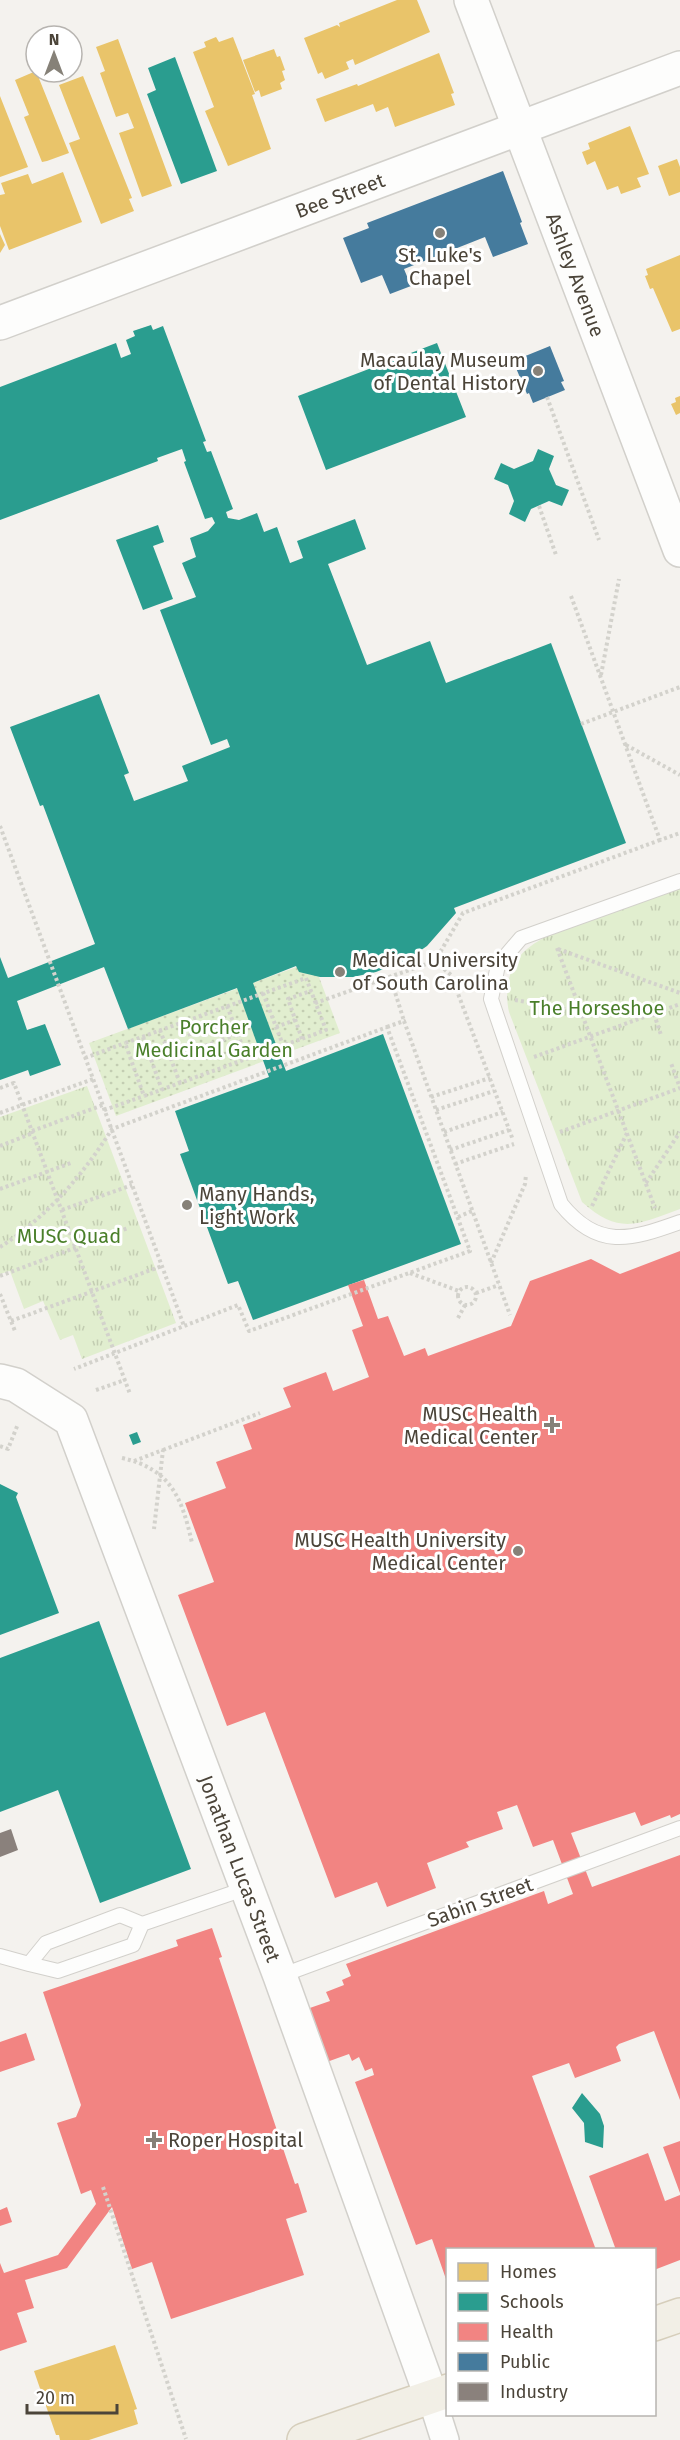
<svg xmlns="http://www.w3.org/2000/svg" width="680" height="2440" font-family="'Fira Sans',sans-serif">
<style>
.grass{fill:url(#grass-dots)}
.park{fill:url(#park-tufts)}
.homes{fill:#e9c46a}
.schools{fill:#2a9d8f}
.health{fill:#f28482}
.public{fill:#457b9d}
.industry{fill:#8a817c}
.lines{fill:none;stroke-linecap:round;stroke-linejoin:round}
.service-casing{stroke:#d2d0cb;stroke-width:16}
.minor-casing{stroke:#d2d0cb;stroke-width:30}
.tertiary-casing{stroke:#d2d0cb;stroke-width:36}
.primary-casing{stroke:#d6cebb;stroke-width:36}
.path{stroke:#d3d2cc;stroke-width:4;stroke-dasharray:3 3;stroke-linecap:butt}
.service{stroke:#fdfdfc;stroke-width:14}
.minor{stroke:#fdfdfc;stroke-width:27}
.tertiary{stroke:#fdfdfc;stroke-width:33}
.primary{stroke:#f2efe6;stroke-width:33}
.poi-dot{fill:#868178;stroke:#fff;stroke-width:2}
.labels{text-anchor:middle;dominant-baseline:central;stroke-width:6;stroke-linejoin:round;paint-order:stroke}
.street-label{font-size:20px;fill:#4b4439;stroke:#fff}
.poi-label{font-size:20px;fill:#4b4439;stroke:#fff;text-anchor:end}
.park-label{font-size:20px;fill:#4a7f2a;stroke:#fff}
</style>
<defs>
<pattern id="grass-dots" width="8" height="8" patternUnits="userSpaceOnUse" patternTransform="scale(1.5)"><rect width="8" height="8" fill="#e1eecf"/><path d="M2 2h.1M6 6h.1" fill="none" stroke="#c3cdb2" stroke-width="1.8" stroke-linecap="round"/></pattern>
<pattern id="park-tufts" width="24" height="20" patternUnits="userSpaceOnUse" patternTransform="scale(1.5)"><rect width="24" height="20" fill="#e1eecf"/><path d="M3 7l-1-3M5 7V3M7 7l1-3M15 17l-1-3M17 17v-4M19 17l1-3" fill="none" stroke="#c3cdb2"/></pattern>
</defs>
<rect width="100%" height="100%" fill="#f4f2ee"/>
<!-- grass -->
<path class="grass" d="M313,961L340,1033L116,1116L89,1043Z"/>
<!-- park -->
<path class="park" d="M680,885V1209C637,1225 619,1235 582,1202L509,1012C504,989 509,964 527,949C545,934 568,928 590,920C620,908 650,897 680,885Z
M87,1086L176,1323L82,1359L73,1335L60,1340L43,1301L24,1309L10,1271L0,1274V1117Z"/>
<!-- homes -->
<path class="homes" d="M397,0H417L430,32L355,65L353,59L346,62L349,69L325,79L322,72L318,74L304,38L337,25L340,27L339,23Z
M216,37L219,42L233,37L255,94L252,95L271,149L228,166L205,111L214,107L193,52L206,47L204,42Z
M118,39L172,186L142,197L119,133L134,128L128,113L116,117L100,73L105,71L96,47Z
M274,49L277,57L280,56L285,70L282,71L285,80L280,83L282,89L261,97L259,90L255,92L243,60Z
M439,53L454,93L451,94L455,105L395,127L388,107L376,112L373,104L325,122L316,99L357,84L358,86Z
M36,71L69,153L47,161L42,162L24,117L29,115L15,80Z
M83,76L132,198L129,199L134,211L101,224L69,143L80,139L59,85Z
M0,96L28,167L0,177Z
M630,126L649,174L637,178L641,187L621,194L618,186L607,190L595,161L587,165L582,152L590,149L588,143Z
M677,159L680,167V192L669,196L658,166Z
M63,172L82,222L9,250L0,226V195L5,194L1,183L28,174L32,184Z
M0,234L5,245L0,253Z
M680,255V329L672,332L653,288L650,289L645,276L648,275L646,269Z
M680,396V413L676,415L671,404L676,402L675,398Z
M115,2345L137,2409L134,2410L138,2424L89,2440H60L59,2435H56L34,2371Z"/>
<!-- schools -->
<path class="schools" d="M175,57L217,171L181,184L147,94L156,90L148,68Z
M151,325L153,330L163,326L206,441L203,442L207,452L211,451L233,509L226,512L228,518L239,520L257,513L264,532L277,527L290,563L303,558L297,541L355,519L366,549L328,564L367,665L430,641L446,683L551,643L626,843L454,908L456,913L427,946L408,959L376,972L353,977H320L299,972L296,966L253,983L286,1071L383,1034L461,1244L253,1320L238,1281L228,1284L180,1154L189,1151L175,1111L269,1077L237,988L128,1029L104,967L17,1001L27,1030L45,1024L61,1065L30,1076L28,1070L0,1080V957L8,978L95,944L43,805L40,806L10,727L99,694L129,773L124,775L134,801L188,781L182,766L230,747L227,739L211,745L160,610L196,597L182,563L196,557L190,538L208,531L215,523L212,517L205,519L184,462L186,461L182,449L157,458L158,461L0,520V387L116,343L121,358L131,354L126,340L135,336L133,331Z
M437,343L466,417L326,470L298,396Z
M538,449L554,456L549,469L556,485L569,490L562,506L549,501L531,509L525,522L509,514L514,501L508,485L494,479L501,463L514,469L533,461Z
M158,525L164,542L153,546L173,599L143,610L116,540Z
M137,1432L141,1442L133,1445L129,1435Z
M0,1484L18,1493L16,1497L59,1613L0,1635Z
M99,1621L191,1869L100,1903L58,1790L0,1812V1658Z
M582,2093L600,2114L604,2126L603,2148L585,2142L584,2123L572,2108Z"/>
<!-- health -->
<path class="health" d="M680,1251V1814L671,1818L670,1815L641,1826L635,1812L571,1833L592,1887L680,1855V2100L654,2031L619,2044L616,2047L621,2061L575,2078L569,2063L532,2076L596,2250H448L447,2282L432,2239L416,2245L355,2082L374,2075L372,2068L365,2071L359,2057L352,2061L349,2054L324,2063L304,2010L330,2001L326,1992L344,1985L342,1980L351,1976L346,1964L544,1891L548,1904L573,1894L553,1840L533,1847L517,1805L497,1812L503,1829L466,1842L469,1847L427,1863L436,1888L387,1907L377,1882L335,1898L265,1712L227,1726L178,1595L214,1582L185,1503L226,1488L216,1462L252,1449L243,1425L291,1407L283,1388L326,1372L333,1391L369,1377L352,1330L363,1326L348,1285L364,1280L378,1319L388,1316L404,1356L425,1348L428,1356L511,1326L530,1281L591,1259L620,1274Z
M212,1928L222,1957L219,1958L295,2184L298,2183L307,2212L286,2219L304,2275L171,2319L152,2262L132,2269L112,2207L67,2268L25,2280L34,2308L17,2313L27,2342L0,2351V2263L4,2273L58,2255L96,2204L91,2190L81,2194L57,2123L76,2117L81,2105L43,1992L178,1946L176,1940Z
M26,2033L35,2060L0,2072V2042Z
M680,2141V2193L663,2147Z
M648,2153L665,2201L680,2195V2260L654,2270V2250H616L589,2176Z
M7,2207L12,2222L0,2226V2210Z"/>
<!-- public -->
<path class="public" d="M503,171L522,222L520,223L528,244L493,257L485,237L404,269L411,286L390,294L382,275L361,283L343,238L369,228L367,223Z
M550,346L564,381L561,382L565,390L533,403L529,393L527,394L513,361Z"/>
<!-- industry -->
<path class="industry" d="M11,1829L18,1850L0,1857V1833Z"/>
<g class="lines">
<!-- service casing -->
<g class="service-casing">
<path id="service" d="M680,881L521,938L498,965L491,999L561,1204C598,1250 630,1240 680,1222
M142,1924L133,1945L58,1971L29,1964L46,1943L120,1915L142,1924L247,1888
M0,1956L29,1964
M280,1976L680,1828"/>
</g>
<!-- minor casing -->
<g class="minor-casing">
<path id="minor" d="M431,2396L445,2440"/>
</g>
<!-- tertiary casing -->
<g class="tertiary-casing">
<g id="tertiary">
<path id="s1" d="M471,0L680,550"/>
<path id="s2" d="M0,323L680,68"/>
<path id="s3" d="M0,1381L16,1385L71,1420L280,1976L431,2396"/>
</g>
</g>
<!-- primary casing -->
<g class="primary-casing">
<path id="primary" d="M654,2324L680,2315
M304,2440L448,2391"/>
</g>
<!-- path -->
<path class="path" d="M547,397L599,540
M539,506L556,555
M571,596L660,840L680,833
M601,675L619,579
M581,724L680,687
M626,745L680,775
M0,826L184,1326
M557,948L655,1208
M558,949L680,993
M435,961L451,975L513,1140
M390,976L404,1021
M306,978L326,1030L144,1096L125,1043Z
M263,993L283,1045
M515,1000L582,1012
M315,1003L435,961L463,913L660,840
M227,1006L247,1058
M654,1014L661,1035
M185,1022L195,1049
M276,1027L295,1020
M387,1027L404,1021L510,1315
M160,1030L180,1083
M143,1037L162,1090
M302,1039L288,999L311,991
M534,1057L680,1004
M85,1058L125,1043
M171,1058L238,1034
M0,1088L14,1083L130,1394
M431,1097L490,1078
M104,1110L144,1096
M436,1110L494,1091
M0,1113L93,1079
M32,1131L103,1105
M444,1132L503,1112
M560,1132L680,1088L671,1063
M0,1146L33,1133
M450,1150L509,1130
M455,1164L514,1144
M646,1183L680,1132
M0,1189L71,1163
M592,1206L627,1133
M62,1210L132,1185
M458,1217L472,1211
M0,1247C46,1218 83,1175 112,1129L387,1027L470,1251L249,1331L238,1305L74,1369
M491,1263L525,1184L526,1175
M410,1273L459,1291
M0,1276L128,1228
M458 1296a9 9 0 1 1 18 0a9 9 0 1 1-18 0Z
M476,1293L499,1285
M0,1294L15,1331
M458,1318L465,1305
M11,1321L162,1266
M96,1390L125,1380
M0,1446L8,1449L18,1424
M163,1450L260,1413
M122,1458C171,1469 182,1498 192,1543
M134,1461L163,1450L154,1529
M103,2187L186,2439"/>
<!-- service -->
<use href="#service" class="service"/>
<!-- minor -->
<use href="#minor" class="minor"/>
<!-- tertiary -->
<use href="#tertiary" class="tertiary"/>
<!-- primary -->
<use href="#primary" class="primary"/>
</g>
<!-- markers -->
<g class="poi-dot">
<circle cx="440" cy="233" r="6"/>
<circle cx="538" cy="371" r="6"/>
<circle cx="340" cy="972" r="6"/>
<circle cx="187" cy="1205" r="6"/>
<path d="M549 1416h6v6h6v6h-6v6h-6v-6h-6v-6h6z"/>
<circle cx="518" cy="1551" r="6"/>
<path d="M151 2131h6v6h6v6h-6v6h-6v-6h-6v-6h6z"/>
</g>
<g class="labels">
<!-- street labels -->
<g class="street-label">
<text stroke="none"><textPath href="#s2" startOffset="363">Bee Street</textPath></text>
<text stroke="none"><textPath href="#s1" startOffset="294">Ashley Avenue</textPath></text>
<text stroke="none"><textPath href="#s3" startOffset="561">Jonathan Lucas Street</textPath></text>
<text transform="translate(480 1902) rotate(-20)">Sabin Street</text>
</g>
<!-- poi labels -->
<g class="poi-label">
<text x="440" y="255" text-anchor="middle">St. Luke's<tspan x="440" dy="23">Chapel</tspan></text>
<text x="526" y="360">Macaulay Museum<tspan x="526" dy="23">of Dental History</tspan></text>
<text x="352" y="960" text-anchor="start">Medical University<tspan x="352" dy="23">of South Carolina</tspan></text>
<text x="199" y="1194" text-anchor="start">Many Hands,<tspan x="199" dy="23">Light Work</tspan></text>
<text x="538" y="1414">MUSC Health<tspan x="538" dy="23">Medical Center</tspan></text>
<text x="506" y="1540">MUSC Health University<tspan x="506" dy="23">Medical Center</tspan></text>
<text x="168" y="2140" text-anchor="start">Roper Hospital</text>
</g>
<!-- park labels -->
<g class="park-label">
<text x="597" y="1008">The Horseshoe</text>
<text x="214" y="1027">Porcher<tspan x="214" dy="23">Medicinal Garden</tspan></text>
<text x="69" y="1236">MUSC Quad</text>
</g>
</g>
<!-- legend -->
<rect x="446" y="2248" width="210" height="168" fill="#ffffff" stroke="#b7b4b0" stroke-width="1.5"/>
<rect x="458" y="2263" width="30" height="18" fill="#e9c46a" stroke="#b7b4b0" stroke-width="1.5"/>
<text x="500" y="2278" font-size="18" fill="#4b4439">Homes</text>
<rect x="458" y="2293" width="30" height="18" fill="#2a9d8f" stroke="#b7b4b0" stroke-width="1.5"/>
<text x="500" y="2308" font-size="18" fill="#4b4439">Schools</text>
<rect x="458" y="2323" width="30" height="18" fill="#f28482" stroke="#b7b4b0" stroke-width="1.5"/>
<text x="500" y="2338" font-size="18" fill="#4b4439">Health</text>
<rect x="458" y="2353" width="30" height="18" fill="#457b9d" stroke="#b7b4b0" stroke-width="1.5"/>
<text x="500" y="2368" font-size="18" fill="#4b4439">Public</text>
<rect x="458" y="2383" width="30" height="18" fill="#8a817c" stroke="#b7b4b0" stroke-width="1.5"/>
<text x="500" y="2398" font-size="18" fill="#4b4439">Industry</text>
<!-- north arrow -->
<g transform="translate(54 54)"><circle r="28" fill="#ffffff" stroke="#b7b4b0" stroke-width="1.5"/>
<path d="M0-4.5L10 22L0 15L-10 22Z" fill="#868178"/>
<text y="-9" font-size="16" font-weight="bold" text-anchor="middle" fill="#4b4439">N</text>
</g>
<!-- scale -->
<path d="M27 2404v9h90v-9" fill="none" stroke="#4b4439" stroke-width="3"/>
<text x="36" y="2404" font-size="18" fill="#4b4439" stroke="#ffffff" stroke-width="4.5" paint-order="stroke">20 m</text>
</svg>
